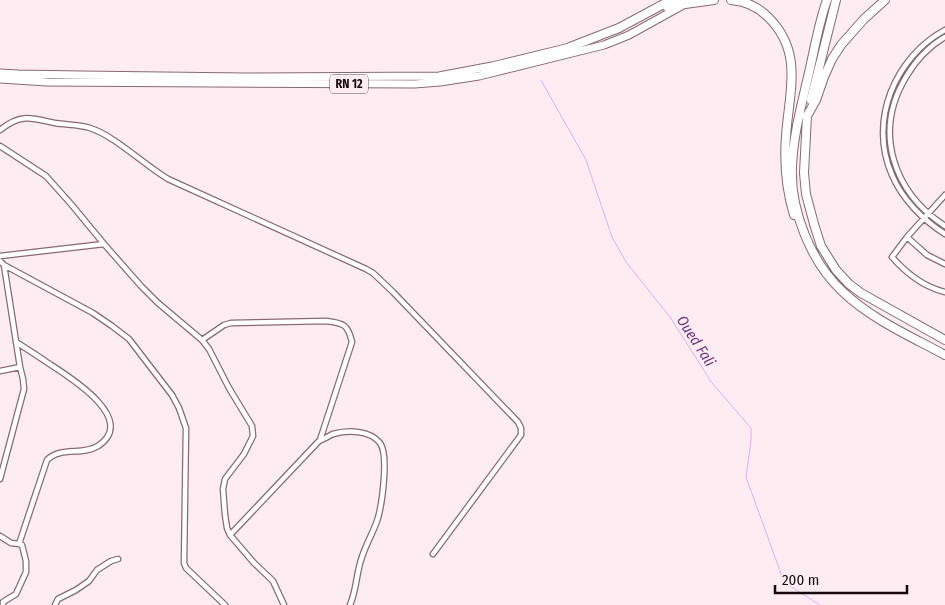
<svg xmlns="http://www.w3.org/2000/svg" width="945" height="605" font-family="'Fira Sans Condensed',sans-serif">
<style>
.lines{fill:none;stroke-linecap:round;stroke-linejoin:round}
.stream{stroke:#dcaff1;stroke-width:1}
.minor-casing{stroke:#8a6973;stroke-width:7}
.trunk-casing{stroke:#8a6973;stroke-width:9}
.motorway-casing{stroke:#8a6973;stroke-width:10}
.minor{stroke:#fff;stroke-width:4.5}
.trunk{stroke:#fff;stroke-width:7}
.motorway{stroke:#fff;stroke-width:8}
.labels{text-anchor:middle;dominant-baseline:central;stroke-width:4.5;stroke-linejoin:round;paint-order:stroke}
.shield{fill:#fdedf2;stroke:#5b4e52;stroke-width:1}
.shield-label{font-size:12px;font-weight:bold;fill:#160a0e}
.water-label{font-size:15px;font-style:italic;fill:#6d3783;stroke:#fdedf2}
</style>
<rect width="100%" height="100%" fill="#fdedf2"/>
<g class="lines">
<!-- stream -->
<path class="stream" d="M541,80L586,160L612,237L626,262L670,317L712,383L751,428V441L746,477L784,582L820,605"/>
<!-- minor casing -->
<g class="minor-casing">
<path id="minor" d="M945,30C895,57 868,121 892,175C902,199 923,220 945,234
M945,37C928,47 916,60 906,77C873,132 893,192 945,226
M0,130C21,113 31,118 55,123C66,125 78,124 90,128C115,136 143,164 168,179L366,269L373,273L393,292L518,422L521,428V435L433,554
M0,146L46,176L71,204L104,244L141,286L158,303L202,340L209,349L229,388L252,426L253,436L244,454L225,479L223,489L225,515L227,528L230,535L254,563L273,581L284,605
M945,195L907,237L892,257C906,273 924,287 945,292
M907,237L927,255L945,264
M0,256L104,244
M0,261L4,265L20,367L23,379L24,389L0,479
M4,265L93,313L112,326L129,339L172,395L179,408L186,428L184,563L186,568L225,605
M202,340L224,325L231,323L326,321C343,323 348,324 352,342L320,440
M0,371L20,367
M230,535L319,441C324,439 329,436 333,434C348,430 370,430 380,443C389,455 382,503 378,518C374,531 366,544 362,557C356,573 357,589 350,605
M0,536L11,543L19,544
M3,605V602L16,594L26,572V561L22,545L19,544L47,460C61,446 82,456 98,446C139,419 68,376 48,363C38,356 27,349 16,342
M55,605L58,599L76,590L89,581L97,570L111,561L118,559"/>
</g>
<!-- trunk casing -->
<g class="trunk-casing">
<path id="trunk" d="M0,73L18,74L81,75L245,77L439,76L492,66L570,47
M0,79L47,82L415,84L440,82L479,76L604,45L629,35L685,4"/>
</g>
<!-- motorway casing -->
<g class="motorway-casing">
<path id="motorway" d="M731,0C746,1 758,7 768,17C804,52 789,92 786,136C784,162 786,189 794,215
M827,0C818,25 814,52 808,77C801,107 793,137 792,167C790,210 811,262 842,291C871,319 910,336 945,355
M885,0L864,19L841,45L832,59L824,77L816,100L807,116L804,173L806,194L814,224L821,246L836,270L849,284L861,293L945,340
M685,4L714,0
M667,7L681,0
M570,47L619,28L671,0
M811,100L836,0"/>
</g>
<!-- minor -->
<use href="#minor" class="minor"/>
<!-- trunk -->
<use href="#trunk" class="trunk"/>
<!-- motorway -->
<use href="#motorway" class="motorway"/>
</g>
<g class="labels">
<!-- shield labels -->
<rect class="shield" x="330" y="74.5" width="38" height="19" rx="4"/>
<g class="shield-label">
<text x="349" y="84">RN 12</text>
</g>
<!-- water labels -->
<g class="water-label">
<text transform="translate(696 341) rotate(57)">Oued Fali</text>
</g>
</g>
<!-- scale -->
<path d="M775 585v8h132v-8" fill="none" stroke="#160a0e" stroke-width="2.5"/>
<text x="782" y="585" font-size="15" fill="#160a0e" stroke="#fdedf2" stroke-width="4" paint-order="stroke">200 m</text>
</svg>
